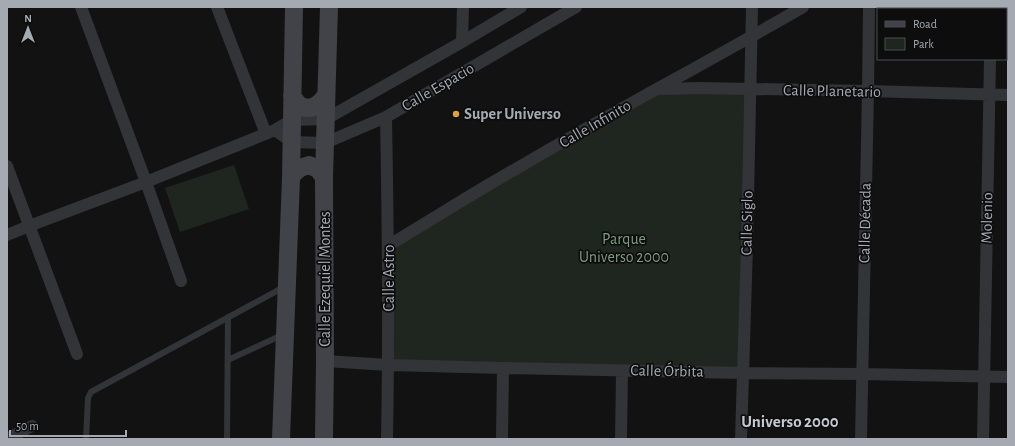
<svg xmlns="http://www.w3.org/2000/svg" width="1015" height="446" font-family="'Alegreya Sans',sans-serif">
<style>
.green{fill:#1f261f}
.lines{fill:none;stroke-linecap:round;stroke-linejoin:round}
.lane{stroke:#333438;stroke-width:6}
.street{stroke:#333438;stroke-width:12}
.secondary{stroke:#424348;stroke-width:18}
.poi-dot{fill:#dfa03f;stroke:#0d0d0e;stroke-width:1.5}
.labels{text-anchor:middle;dominant-baseline:central;stroke-width:3.5;stroke-linejoin:round;paint-order:stroke}
.street-label{font-size:16px;fill:#a5aab2;stroke:#0d0d0e}
.poi-label{font-size:16px;font-weight:bold;fill:#a5aab2;stroke:#0d0d0e;text-anchor:start}
.park-label{font-size:16px;fill:#7d9c7e;stroke:#0d0d0e}
.neighbourhood-label{font-size:17px;font-weight:bold;fill:#c5c8cf;stroke:#0d0d0e}
</style>
<rect width="100%" height="100%" fill="#121213"/>
<!-- green -->
<path class="green" d="M655,89H750L742,373L389,365V245Z
M234,165L249,209L180,232L165,188Z"/>
<g class="lines">
<!-- lane -->
<path class="lane" d="M228,360L282,335
M86,439L88,398L91,392L284,287
M227,439L228,317"/>
<!-- street -->
<path class="street" d="M81,7L146,182L181,281
M217,7L266,134
M991,9V7
M462,42L463,7
M659,89L700,88L868,91L1008,95
M386,117C388,224 389,331 387,439
M275,130L292,142L325,143L386,117L576,7
M7,166L77,354
M7,235L29,226L146,182L275,130L292,120L326,119L462,42L521,7
M389,245C433,219 476,191 521,166C614,111 710,61 803,7
M325,361L389,365L503,368L742,373L862,374L1008,377
M7,439L32,426
M502,439L503,368
M621,439L622,371
M741,439L747,246L752,7
M861,439L868,91L869,7
M983,439L990,59"/>
<!-- secondary -->
<path class="secondary" d="M292,96C294,98 296,102 298,104C309,113 320,105 326,95
M291,178L294,173L300,168L309,165L318,169L324,177
M281,439L291,178L294,7
M324,439L325,361L324,177L329,7"/>
</g>
<!-- markers -->
<circle class="poi-dot" cx="456" cy="114" r="4"/>
<g class="labels">
<!-- street labels -->
<g class="street-label">
<text transform="translate(438 87) rotate(-30)">Calle Espacio</text>
<text transform="translate(832 91) rotate(1)">Calle Planetario</text>
<text transform="translate(595 124) rotate(-30)">Calle Infinito</text>
<text transform="translate(987 218) rotate(-89)">Molenio</text>
<text transform="translate(747 223) rotate(-89)">Calle Siglo</text>
<text transform="translate(865 223) rotate(-89)">Calle Década</text>
<text transform="translate(389 278) rotate(-90)">Calle Astro</text>
<text transform="translate(325 279) rotate(-90)">Calle Ezequiel Montes</text>
<text transform="translate(667 371) rotate(1)">Calle Órbita</text>
</g>
<!-- poi labels -->
<g class="poi-label">
<text x="464" y="114">Super Universo</text>
</g>
<!-- park labels -->
<g class="park-label">
<text x="624" y="239">Parque<tspan x="624" dy="18">Universo 2000</tspan></text>
</g>
<!-- neighbourhood labels -->
<g class="neighbourhood-label">
<text x="790" y="421">Universo 2000</text>
</g>
</g>
<!-- border -->
<rect width="1015" height="446" fill="none" stroke="#a5aab2" stroke-width="16"/>
<!-- legend -->
<rect x="877" y="8" width="130" height="52" fill="#0d0d0e" stroke="#4a4c50"/>
<rect x="885" y="21" width="20" height="6" fill="#424348" stroke="#4a4c50"/>
<text x="913" y="28" font-size="12" fill="#a5aab2">Road</text>
<rect x="885" y="38" width="20" height="12" fill="#1f261f" stroke="#4a4c50"/>
<text x="913" y="48" font-size="12" fill="#a5aab2">Park</text>
<!-- north arrow -->
<g transform="translate(28 28)" stroke="#0d0d0e" stroke-width="3" paint-order="stroke">
<path d="M0-3L7 15L0 10L-7 15Z" fill="#a5aab2"/>
<text y="-6" font-size="11" font-weight="bold" text-anchor="middle" fill="#a5aab2">N</text>
</g>
<!-- scale -->
<path d="M10 430v6h116v-6" fill="none" stroke="#a5aab2" stroke-width="2"/>
<text x="16" y="430" font-size="12" fill="#a5aab2" stroke="#0d0d0e" stroke-width="3" paint-order="stroke">50 m</text>
</svg>
